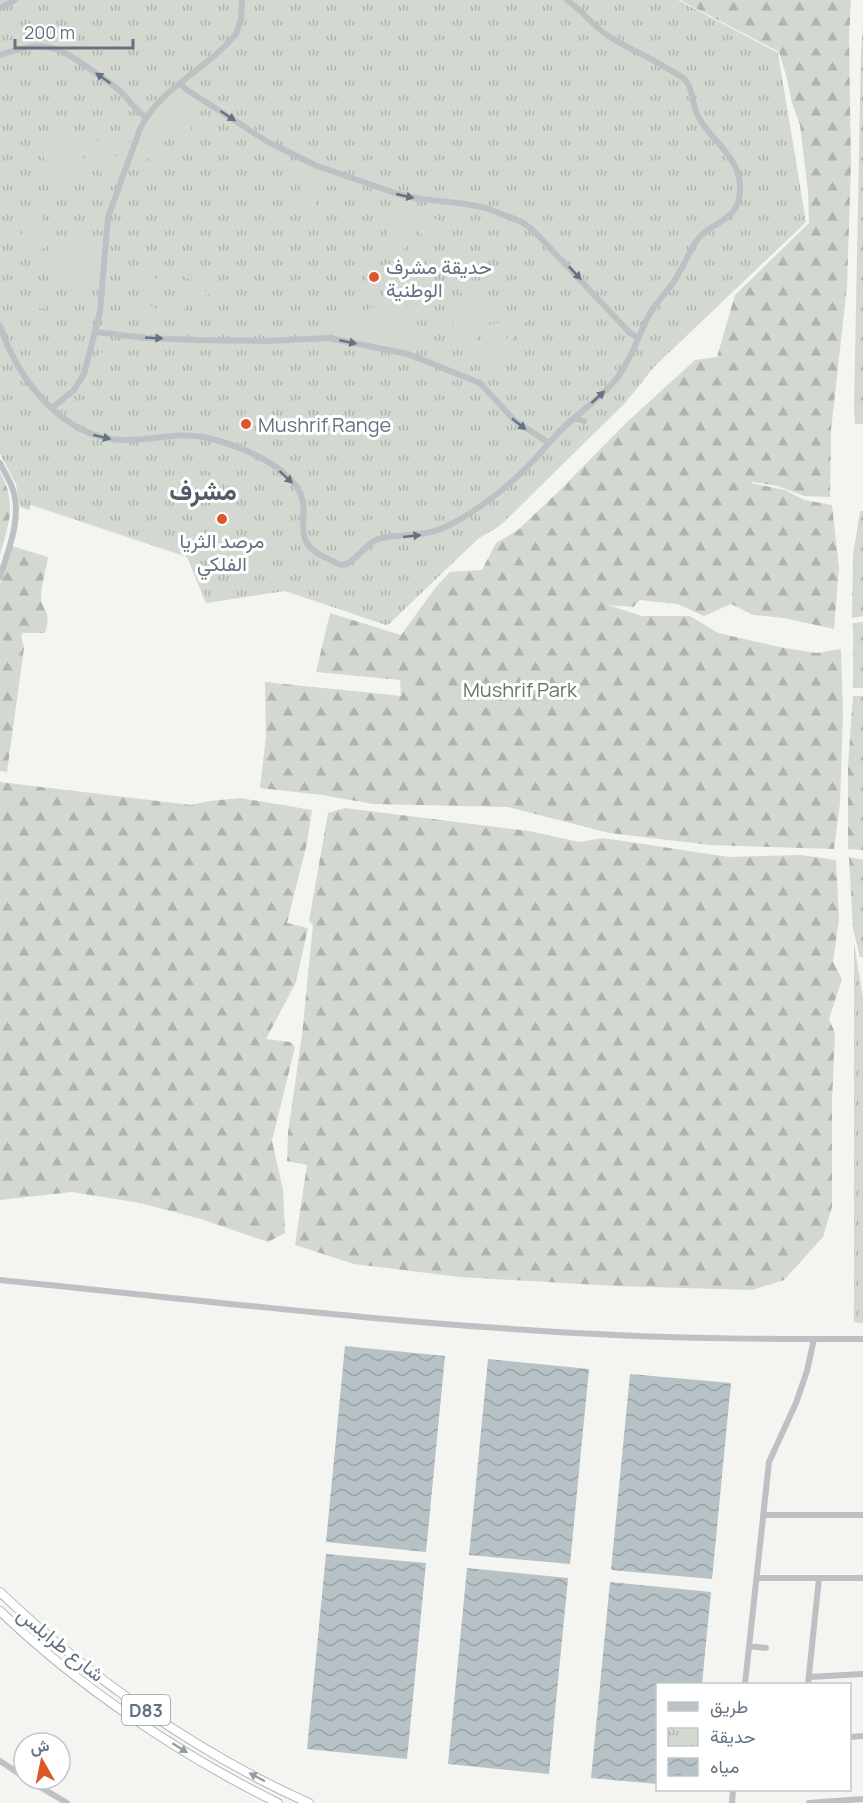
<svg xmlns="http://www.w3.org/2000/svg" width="863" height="1803" font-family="Manrope,Vazirmatn,sans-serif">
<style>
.forest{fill:url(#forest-firs)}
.park{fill:url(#park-tufts)}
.garden{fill:#d3d9d0}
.water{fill:url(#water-waves)}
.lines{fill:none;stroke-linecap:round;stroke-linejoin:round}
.highway-casing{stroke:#b2b5b8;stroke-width:10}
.minor{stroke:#bdc1c4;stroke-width:6}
.highway{stroke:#fff;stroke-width:8}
.oneway{fill:#647381}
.oneway2{fill:#929da7}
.poi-dot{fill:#dd5728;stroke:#fff;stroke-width:2}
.labels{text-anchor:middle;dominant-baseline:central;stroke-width:6;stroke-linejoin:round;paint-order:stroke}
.shield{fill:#fff;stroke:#929da7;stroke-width:1.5}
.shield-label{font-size:18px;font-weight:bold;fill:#647381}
.poi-label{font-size:20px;fill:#647381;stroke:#fff;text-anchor:start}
.park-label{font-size:20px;fill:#667863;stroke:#fff}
.street-label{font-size:20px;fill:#647381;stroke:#fff}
.district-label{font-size:26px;font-weight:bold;fill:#525c66;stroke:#fff}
</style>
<defs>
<pattern id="forest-firs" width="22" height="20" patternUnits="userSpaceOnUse" patternTransform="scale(1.5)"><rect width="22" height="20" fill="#d3d9d0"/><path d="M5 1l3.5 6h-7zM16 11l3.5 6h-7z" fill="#afb4ae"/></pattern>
<pattern id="park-tufts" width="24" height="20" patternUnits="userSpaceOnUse" patternTransform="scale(1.5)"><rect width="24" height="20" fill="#d3d9d0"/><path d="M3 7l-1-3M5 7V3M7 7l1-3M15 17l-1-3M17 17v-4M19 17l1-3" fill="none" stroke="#afb4ae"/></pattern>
<pattern id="water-waves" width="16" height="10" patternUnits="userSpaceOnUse" patternTransform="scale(1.5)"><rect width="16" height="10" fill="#b7c2c7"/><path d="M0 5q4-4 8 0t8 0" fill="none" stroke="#98a2a7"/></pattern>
</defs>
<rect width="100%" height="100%" fill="#f4f4f0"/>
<!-- forest -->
<path class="forest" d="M680,0H851L849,37L851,164L847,286L831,430L830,497L804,496L778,486L753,482L751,483L785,490L804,500L832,505L839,568L834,629L784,618L753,615L731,604L704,616L677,604L640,600L633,607L608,605L642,616H690L718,633L779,647L816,653L841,649L843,713L840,803L834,849L710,845L609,833L508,807L373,804L322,795L260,788L266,737L265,682L401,696L400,680L316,672L330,613L401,635L435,588L450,572L482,570L496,543L518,530L561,489L626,423L695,360L717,357L735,295L809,223L808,192L800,125L792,103L786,75L779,52Z
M863,24V424H855L854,407L861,51Z
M0,472C17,503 9,523 0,555Z
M860,511H863V616L852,618L853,555Z
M12,546L48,557C46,570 42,582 41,595C40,612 53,608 45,633H23L21,636L24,648L7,772L0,771V584Z
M863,622V688H853V623Z
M853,696H863V850L848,849V766Z
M0,782L191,805L210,801L240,798L312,810L307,843L287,923L308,928L296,982L266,1039L290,1042L295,1047L272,1141L283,1190L285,1233L268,1242L201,1219L140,1203L72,1192L0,1200Z
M345,808L529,831L579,842L603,838L729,857L801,855L836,860L839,919L833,962L842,979L829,1019L835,1033L832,1101V1207L823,1237L784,1280L752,1290L616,1286L460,1277L354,1264L295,1245L307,1165L287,1161L288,1133L302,1035L313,925L309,921L328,813Z
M849,857L863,860V957H860L853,929Z"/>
<!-- park -->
<path class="park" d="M0,0H678L778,53L806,222L654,367L626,402L505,521L495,529L479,538L389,624L386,625L285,591L206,603L187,557L31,505L29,510L20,507L16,484L0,454Z
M854,943L863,998V1323L854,1322Z"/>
<!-- garden -->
<path class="garden" d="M180,88L202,101L176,165L171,163L170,158L161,154L165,152L170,154L176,139L166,135L163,141L160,140L163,142L160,148L158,149L147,144L145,147L138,143C139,138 140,132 142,128C148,116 168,93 180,88Z
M51,128L80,137L84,161L82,177L77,181L62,180L55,175L44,159L43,155L49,141Z
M86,138L96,141L118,142L120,140L121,141L123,151L124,145L127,142H130L131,145L128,151L94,155L86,149L84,139Z
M137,147L167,160V165L165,166L135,153L134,151Z
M122,155L112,182H109L108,176L102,177L101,170L93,171L92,159Z
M308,165L340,177L343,189C319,177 307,202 324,218L321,224L289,210L301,186Z
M42,198L43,207L38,211V215L44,219L41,221L36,234L40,237L53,234L52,241L47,242L44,248L35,251L21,242L19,238L32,219L31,204L36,200Z
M399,206L421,210L439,221L426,237L417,231L414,232L400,255L396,258L385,247L383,242Z
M74,234L83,237L85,240L84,253L79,258H74L68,251L59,245Z
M88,242L103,245L101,269H98V272L101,273L100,277L97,275L94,276L93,267L85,266L83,263L88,249Z
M56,247C82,257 75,285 50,277L53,269L58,265L54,259Z
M147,263H155L207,283L210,288H204L203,284L158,267L155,269L153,273L157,282L150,289C142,280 136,272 147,263Z
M467,266L471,268L473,266C472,277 472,286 464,294L458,291L469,276L467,268L462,269L465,279L463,280L459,268Z
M71 279a8 8 0 1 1 16 0a8 8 0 1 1-16 0Z
M70,285L80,289L89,286V294L86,301L80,304L73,301L70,297Z
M192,290L212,291C207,297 202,295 195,299C189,302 186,308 181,312C170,319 142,324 137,310L144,308L149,304C173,323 179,307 192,290Z
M479,290L485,294L486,300L489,304C503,308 521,317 534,310L538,314L519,326L510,320L487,323L475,321L460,332L459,329H455C450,316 454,306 465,297H468L471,303H478L481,298Z
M30,299L37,301L41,299L45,308H39L35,312H31L25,305Z
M380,301H405L411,315L422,331L395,348L334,334L333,321C351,319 367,312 380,301Z
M509,321L518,327C513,334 512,343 507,349C498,362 483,359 471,353L473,351V346L478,343L481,344L484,342L487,343L488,349L493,350L498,347V342L501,340L504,341L508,338L507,333L502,332L499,334L500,338L497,340L492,339L488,341L485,340L484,337L480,335L476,338L477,341L472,344H468L464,346C453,338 467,330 474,323L487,325Z
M100,352L112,355L105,377L93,374Z
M247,410L255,413L241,444L232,440Z
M200,465L208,467L213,471L211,465L220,468L222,473L206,471L200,467L192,471L182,470L191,466Z
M207,525L211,526L220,534L235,533L229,539C217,542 209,537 207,525Z
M202,547L213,555L211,563L203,559L196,553Z"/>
<!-- water -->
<path class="water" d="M345,1346L445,1356L426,1552L326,1542Z
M488,1359L589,1369L570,1564L469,1555Z
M630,1374L731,1383L712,1579L611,1570Z
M326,1554L426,1563L407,1759L307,1749Z
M467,1568L568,1578L549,1774L448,1764Z
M610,1582L711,1592L702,1684H658L657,1784L591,1778Z"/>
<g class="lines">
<!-- highway casing -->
<g class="highway-casing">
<path id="highway" d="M0,1592C89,1677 197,1753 309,1803
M0,1611C78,1686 180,1755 278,1803"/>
</g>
<!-- minor -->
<path class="minor" d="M0,8L15,0
M0,55C43,40 54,44 90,69C100,76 111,83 120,91C129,100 136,110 146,118
M180,84L187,90L268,142L317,166L398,194L421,199L466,204L486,208L522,222L533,230L630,333L638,338
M0,326C18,379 62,438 123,440C151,441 179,431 208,438C237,445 281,462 298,489C314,515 287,539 324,557C329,559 336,564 342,565C353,566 365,543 378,539C399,533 422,538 443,528C472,515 510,486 532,462C543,451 552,438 563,428C582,410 605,395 620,374C632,356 639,335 649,315C656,303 665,294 673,283C681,271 687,257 695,243C710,219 742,225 740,184C738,156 711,140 699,118C692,107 694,91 686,81C682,76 675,73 670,70C650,57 626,48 607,35C592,25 582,10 567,0
M96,332L146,338L195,340L266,341L329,338L408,354L480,383L515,421L549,443
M52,408L74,390L84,374L100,312L108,217L140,129C160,87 208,69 236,34L241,20L242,0
M574,418L584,421
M0,463C5,473 11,482 14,493C21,520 8,551 0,577
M0,1280C198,1300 397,1324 596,1334C685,1339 774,1339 863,1339
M763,1515H863
M757,1578H863
M749,1646L766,1648
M809,1677L863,1674
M745,1684L769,1462L796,1403L807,1371L814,1339
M808,1684L819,1578
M850,1737L863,1736
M0,1761L24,1777
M27,1779L67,1803
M732,1803L733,1790
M809,1803L863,1799"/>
<!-- highway -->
<use href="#highway" class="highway"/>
</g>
<!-- one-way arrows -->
<defs><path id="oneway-solid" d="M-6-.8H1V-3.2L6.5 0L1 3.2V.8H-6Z" transform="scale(1.5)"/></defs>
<g class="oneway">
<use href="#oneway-solid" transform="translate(103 78) rotate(-145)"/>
<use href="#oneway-solid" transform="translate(228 116) rotate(33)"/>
<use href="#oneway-solid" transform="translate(405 196) rotate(13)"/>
<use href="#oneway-solid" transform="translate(575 273) rotate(47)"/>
<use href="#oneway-solid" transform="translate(154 338) rotate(3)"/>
<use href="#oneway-solid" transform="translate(348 342) rotate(12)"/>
<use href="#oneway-solid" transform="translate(598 397) rotate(-42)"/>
<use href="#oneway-solid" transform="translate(519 424) rotate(39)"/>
<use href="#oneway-solid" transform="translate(102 437) rotate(14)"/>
<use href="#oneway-solid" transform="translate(286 477) rotate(43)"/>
<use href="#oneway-solid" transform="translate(412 536) rotate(-6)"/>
</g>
<g class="oneway2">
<use href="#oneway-solid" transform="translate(180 1748) rotate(32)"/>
<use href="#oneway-solid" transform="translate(257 1777) rotate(-152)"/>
</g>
<!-- markers -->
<g class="poi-dot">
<circle cx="374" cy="277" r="6"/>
<circle cx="246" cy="424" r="6"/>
<circle cx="222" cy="519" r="6"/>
</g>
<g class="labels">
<!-- shield labels -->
<rect class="shield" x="122" y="1695" width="48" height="30" rx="4.5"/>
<g class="shield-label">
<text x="146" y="1710">D83</text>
</g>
<!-- poi labels -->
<g class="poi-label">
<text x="386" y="266">حديقة مشرف<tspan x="386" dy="23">الوطنية</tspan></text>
<text x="258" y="424">Mushrif Range</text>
<text x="222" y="540" text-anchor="middle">مرصد الثريا<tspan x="222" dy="23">الفلكي</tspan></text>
</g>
<!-- park labels -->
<g class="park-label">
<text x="520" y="689">Mushrif Park</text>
</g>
<!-- street labels -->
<g class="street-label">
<text transform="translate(61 1644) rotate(39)">شارع طرابلس</text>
</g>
<!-- district labels -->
<g class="district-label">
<text x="203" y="490">مشرف</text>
</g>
</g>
<!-- legend -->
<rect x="656" y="1683" width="195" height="108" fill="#ffffff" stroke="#c1c7cd" stroke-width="1.5"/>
<rect x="668" y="1702" width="30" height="9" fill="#bdc1c4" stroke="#c1c7cd" stroke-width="1.5"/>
<text x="710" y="1713" font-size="18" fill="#647381">طريق</text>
<rect x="668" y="1728" width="30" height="18" fill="url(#park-tufts)" stroke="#c1c7cd" stroke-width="1.5"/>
<text x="710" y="1743" font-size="18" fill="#647381">حديقة</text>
<rect x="668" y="1758" width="30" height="18" fill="url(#water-waves)" stroke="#c1c7cd" stroke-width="1.5"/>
<text x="710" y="1773" font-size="18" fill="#647381">مياه</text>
<!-- north arrow -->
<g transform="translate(42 1761) rotate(351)"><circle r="28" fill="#ffffff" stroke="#c1c7cd" stroke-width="1.5"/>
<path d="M0-4.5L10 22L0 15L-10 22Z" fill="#dd5728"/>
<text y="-9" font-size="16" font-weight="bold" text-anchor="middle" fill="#647381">ش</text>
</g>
<!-- scale -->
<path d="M15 39v9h118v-9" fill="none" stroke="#647381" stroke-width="3"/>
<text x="24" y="39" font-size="18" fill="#647381" stroke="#ffffff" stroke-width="4.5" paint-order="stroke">200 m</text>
</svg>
